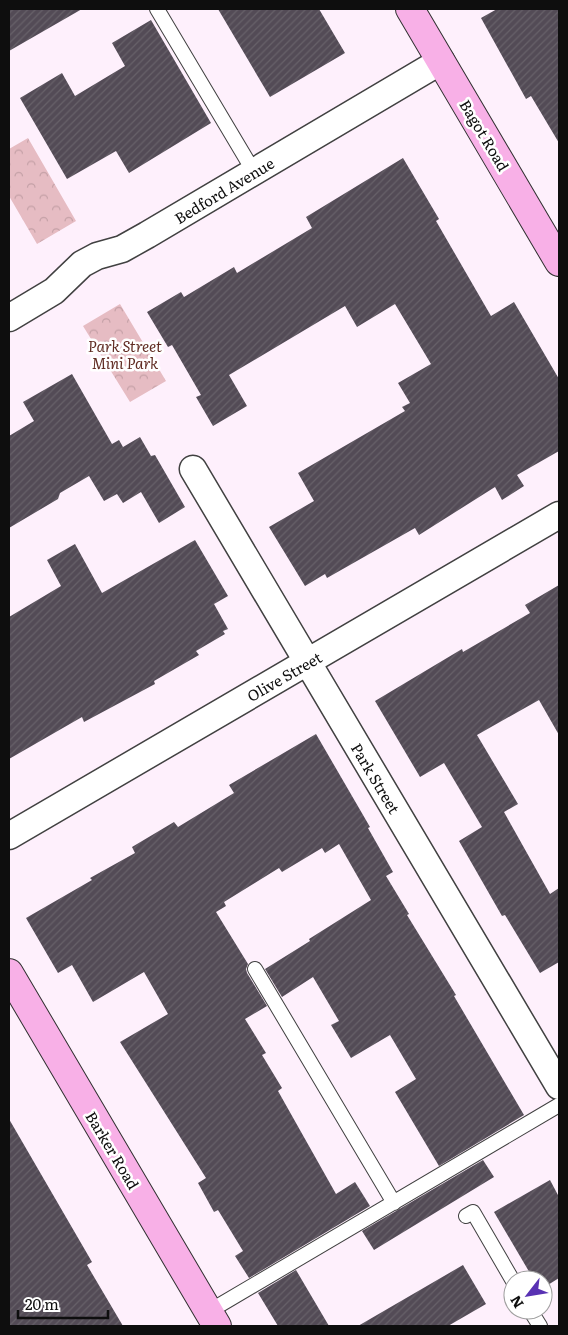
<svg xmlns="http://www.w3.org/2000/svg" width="568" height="1335" font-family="Literata,serif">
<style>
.park{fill:url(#park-crowns)}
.building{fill:url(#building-hatch)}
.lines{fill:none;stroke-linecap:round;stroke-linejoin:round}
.lane-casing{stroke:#414141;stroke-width:16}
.street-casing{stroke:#414141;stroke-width:29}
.secondary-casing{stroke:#303030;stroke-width:30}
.lane{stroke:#fff;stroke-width:14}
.street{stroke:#fff;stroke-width:26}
.secondary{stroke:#f8b0e7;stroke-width:28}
.labels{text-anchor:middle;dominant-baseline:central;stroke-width:5;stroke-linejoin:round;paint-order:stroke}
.street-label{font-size:15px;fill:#0e0e0e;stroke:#fff}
.park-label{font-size:15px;font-style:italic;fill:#612c23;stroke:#fff}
</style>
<defs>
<pattern id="park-crowns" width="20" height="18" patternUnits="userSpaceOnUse" patternTransform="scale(1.25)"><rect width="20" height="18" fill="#e6bcc3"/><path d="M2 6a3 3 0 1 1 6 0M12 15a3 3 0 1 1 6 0" fill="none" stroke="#c4a0a6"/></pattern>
<pattern id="building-hatch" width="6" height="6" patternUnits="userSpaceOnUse" patternTransform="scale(1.25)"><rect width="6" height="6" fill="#534b56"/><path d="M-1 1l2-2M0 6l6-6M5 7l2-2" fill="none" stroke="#676169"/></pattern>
</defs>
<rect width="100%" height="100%" fill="#fef0fc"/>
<!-- park -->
<path class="park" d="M28,138L76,221L37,244L9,196V149Z
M120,304L166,381L130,402L83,326Z"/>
<!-- building -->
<path class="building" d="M9,9H82L9,51Z
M218,9H319L345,53L270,97Z
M497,9H559V143L531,96L526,99L481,18Z
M151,20L211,123L129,173L116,151L67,179L20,98L62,73L75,96L125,66L112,43Z
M403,158L439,219L436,221L491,316L514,302L559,379V451L517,475L524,486L502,500L495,487L419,535L415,528L327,578L325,574L305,586L269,527L314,501L298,473L405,411L402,407L410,403L398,383L431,364L395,304L357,327L345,306L229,375L247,406L213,426L196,397L201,395L172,345L168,347L147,312L181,292L184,297L234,267L237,273L312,228L306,217Z
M72,374L112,444L119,440L123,447L140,437L151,456L155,455L185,507L159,523L141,492L123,503L117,494L104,501L89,476L60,493L58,499L9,528V436L34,421L23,402Z
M195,540L228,596L214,604L228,629L223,631L225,634L196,651L199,655L154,681L155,684L84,722L82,717L9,759V617L61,586L47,560L75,544L102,593Z
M559,585V735L539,700L477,735L518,804L504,812L550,894L559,888V962L540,973L505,915L502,916L459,841L482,827L444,763L420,777L375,701L462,649L463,652L530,613L525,605Z
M316,734L370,827L368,828L393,872L386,876L409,914L407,915L456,995L454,996L524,1115L439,1166L395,1092L416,1079L390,1035L351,1058L331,1025L339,1021L313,977L282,997L265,969L310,941L309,939L371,900L339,844L325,853L322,848L282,872L279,868L224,902L226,906L216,912L248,964L246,969L247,973L267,1006L245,1019L266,1053L262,1055L282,1088L278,1091L336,1194L355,1182L370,1206L249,1278L235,1256L243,1251L218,1210L214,1212L198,1183L206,1178L120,1042L168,1014L144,972L93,1002L72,965L58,973L26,918L92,880L90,878L135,853L132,847L174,822L178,827L234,793L229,785Z
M9,1119L92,1262L87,1265L123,1326H9Z
M483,1160L494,1177L374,1250L362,1231Z
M550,1180L559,1197V1278L543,1288V1280H534L494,1212Z
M463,1265L486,1304L448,1326H358Z
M296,1270L329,1326H278L258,1293Z"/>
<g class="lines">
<!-- lane casing -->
<g class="lane-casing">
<path id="lane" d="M157,9L254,172
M255,969L394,1203
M466,1216L473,1212L513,1281
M530,1310L540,1326
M208,1312L559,1105"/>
</g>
<!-- street casing -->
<g class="street-casing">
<path id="street" d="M9,318L54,291L82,264L97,256L122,249L147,235L441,61
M193,469L559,1086
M9,836L559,515"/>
</g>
<!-- secondary casing -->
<g class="secondary-casing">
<path id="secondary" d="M410,9L559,262
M9,973L217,1326"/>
</g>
<!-- lane -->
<use href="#lane" class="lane"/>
<!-- street -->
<use href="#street" class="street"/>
<!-- secondary -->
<use href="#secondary" class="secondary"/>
</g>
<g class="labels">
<!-- street labels -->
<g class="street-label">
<text transform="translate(485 135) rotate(59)">Bagot Road</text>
<text transform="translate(224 190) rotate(-31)">Bedford Avenue</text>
<text transform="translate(284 676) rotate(-30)">Olive Street</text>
<text transform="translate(376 778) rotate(59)">Park Street</text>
<text transform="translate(113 1150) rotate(59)">Barker Road</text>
</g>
<!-- park labels -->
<g class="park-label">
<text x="125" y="345">Park Street<tspan x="125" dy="17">Mini Park</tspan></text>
</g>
</g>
<!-- border -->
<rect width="568" height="1335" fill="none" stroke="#0e0e0e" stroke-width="20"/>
<!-- north arrow -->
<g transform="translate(528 1295) rotate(239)"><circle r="24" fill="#ffffff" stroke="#9f9f9f"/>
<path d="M0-4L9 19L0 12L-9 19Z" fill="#5831b3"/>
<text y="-8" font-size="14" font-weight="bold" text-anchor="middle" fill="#0e0e0e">N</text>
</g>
<!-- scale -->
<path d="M18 1310v8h90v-8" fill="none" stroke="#0e0e0e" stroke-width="2.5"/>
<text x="25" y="1310" font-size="15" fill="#0e0e0e" stroke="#ffffff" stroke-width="4" paint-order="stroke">20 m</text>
</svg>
